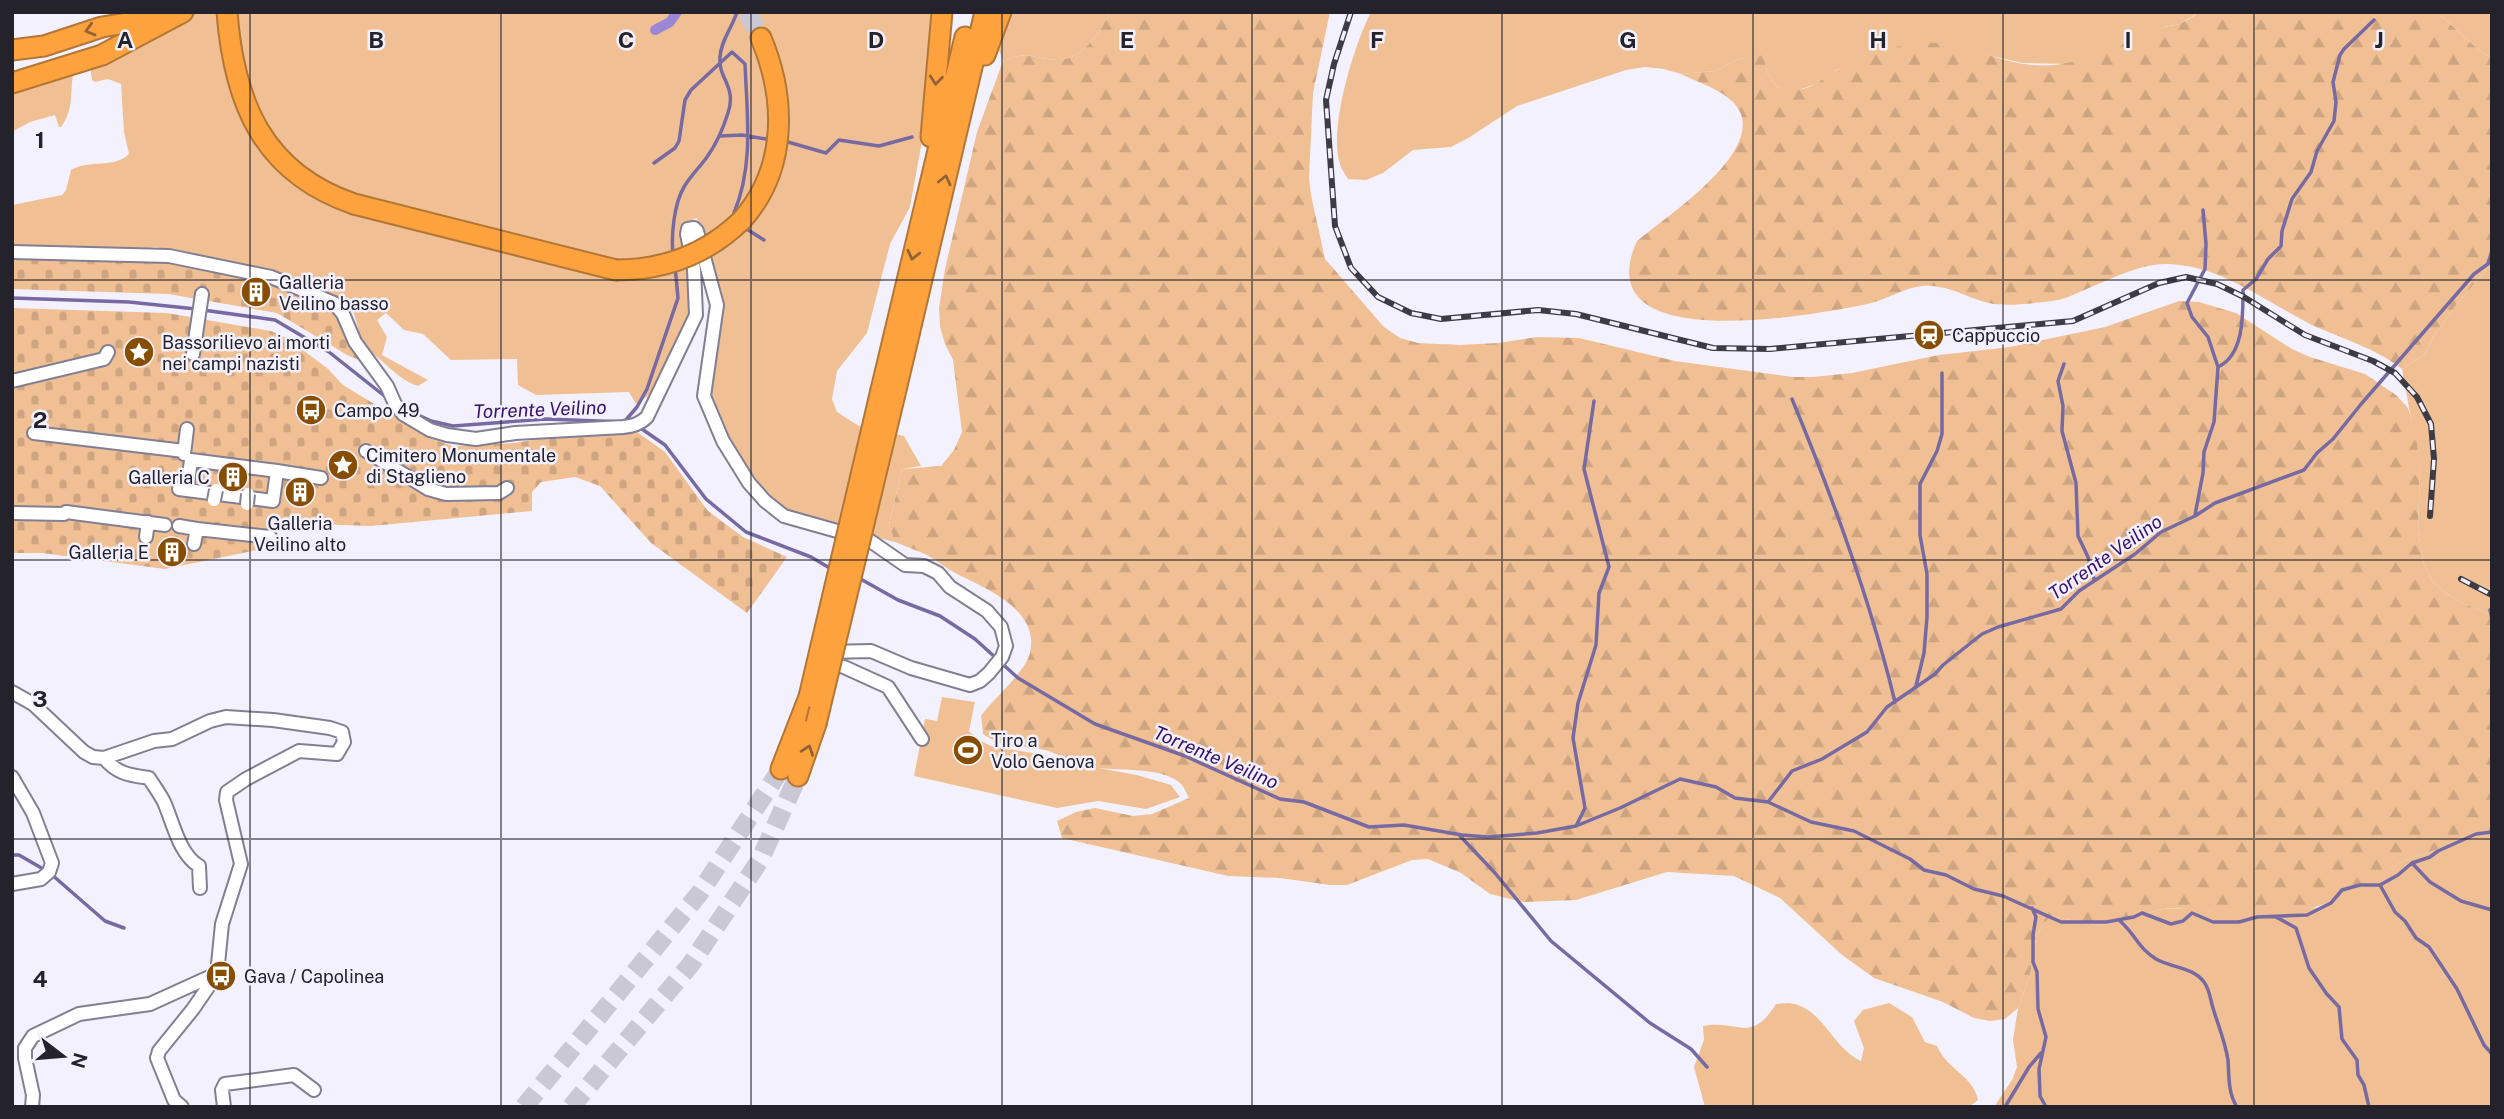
<svg xmlns="http://www.w3.org/2000/svg" width="2504" height="1119" font-family="'Public Sans',sans-serif">
<style>
.green{fill:#f0c094}
.forest{fill:url(#forest-firs)}
.cemetery{fill:url(#cemetery-stones)}
.lines{fill:none;stroke-linecap:round;stroke-linejoin:round}
.stream{stroke:#776aa3;stroke-width:3.5}
.canal{stroke:#9a88d6;stroke-width:10}
.highway-tunnel{stroke:#cac8d4;stroke-width:19;stroke-dasharray:19 10;stroke-linecap:butt}
.minor-casing{stroke:#827f92;stroke-width:16}
.highway-casing{stroke:#b27637;stroke-width:23}
.minor{stroke:#fff;stroke-width:12}
.highway{stroke:#fea23d;stroke-width:19}
.rail-casing{stroke:#3d3b44;stroke-width:6}
.rail{stroke:#f3f1fe;stroke-width:3.5;stroke-dasharray:10;stroke-linecap:butt}
.minor-bridge-casing{stroke:#827f92;stroke-width:16;stroke-linecap:butt}
.highway-bridge-casing{stroke:#b27637;stroke-width:23;stroke-linecap:butt}
.minor-bridge{stroke:#fff;stroke-width:12}
.highway-bridge{stroke:#fea23d;stroke-width:19}
.oneway{stroke:#916234}
.grid{fill:none;stroke:#24232b;stroke-width:2;stroke-opacity:0.55}
.labels{text-anchor:middle;dominant-baseline:central;stroke-width:5;stroke-linejoin:round;paint-order:stroke}
.poi-label{font-size:18px;fill:#24232b;stroke:#f3f1fe;text-anchor:start}
.water-label{font-size:19px;font-style:italic;fill:#36116d;stroke:#f3f1fe}
.grid-label{font-size:23px;text-anchor:middle;font-weight:bold;fill:#24232b;stroke:#f3f1fe;stroke-width:5;stroke-linejoin:round;paint-order:stroke}
</style>
<defs>
<pattern id="forest-firs" width="22" height="20" patternUnits="userSpaceOnUse" patternTransform="scale(1.75)"><rect width="22" height="20" fill="#f0c094"/><path d="M5 1l3.5 6h-7zM16 11l3.5 6h-7z" fill="#cea580"/></pattern>
<pattern id="cemetery-stones" width="16" height="16" patternUnits="userSpaceOnUse" patternTransform="scale(1.75)"><rect width="16" height="16" fill="#f0c094"/><path d="M2 7V4a2 2 0 0 1 4 0v3zM10 15v-3a2 2 0 0 1 4 0v3z" fill="#cea580"/></pattern>
</defs>
<rect width="100%" height="100%" fill="#f3f1fe"/>
<!-- green -->
<path class="green" d="M194,12H932L924,130L910,207L890,244L867,333L837,371L832,399L837,412L859,426L904,436L921,466L902,469L889,525L895,542L814,522L791,514L771,500L751,477L724,433L710,400L720,290L697,218L684,223L680,232L690,270L693,311L652,393L636,404L629,392L536,395L518,385L517,359L451,360L423,334L404,330L386,313L377,320L387,337L382,355L428,380L418,386C395,379 384,358 363,348C359,336 357,316 350,307C326,279 194,255 154,247L145,250L12,245V205L62,195L66,190L71,170C89,159 114,169 129,154L124,132L121,84L108,79L95,82L92,80L90,67Z
M1012,12H1110C1102,31 1080,62 1056,60C1030,58 1029,50 1003,61L999,50Z
M1371,12H2199L2180,24L2163,27L2102,54L2068,64L2022,63L1943,44H1910L1836,70L1825,81L1792,92L1777,87L1767,72L1764,56L1739,59L1715,71L1681,74L1664,69L1645,67L1626,70L1517,106L1470,137L1451,147L1413,150L1383,173L1366,180L1348,179C1345,174 1341,169 1340,164C1328,129 1354,45 1371,12Z
M2437,12H2492V58L2481,52Z
M73,74C70,94 74,109 61,127H59L55,115L30,122L12,132V94Z
M2492,263V615L2462,603L2446,593L2432,581L2424,565L2418,532L2420,469L2402,369L2424,355L2433,337L2456,305Z
M942,697L975,702L969,731L977,739L991,746L1044,755L1060,761L1137,775L1171,785L1180,797L1146,809L1098,801L1057,808L914,776L925,719L937,721Z
M2492,830V1107H1994L2012,1080L2017,1067L2013,1040L2018,1008L2030,976L2035,943L2041,927L2051,916L2100,926L2162,909L2193,908L2212,912L2317,908L2403,861Z
M1789,1003C1823,1007 1832,1048 1861,1061L1864,1048L1854,1021L1863,1010L1889,1003L1912,1017L1925,1042L1937,1046C1948,1071 1973,1075 1978,1100L1969,1107H1705L1694,1067L1704,1040L1703,1026C1739,1019 1750,1045 1776,1004Z"/>
<!-- forest -->
<path class="forest" d="M1110,12H1330L1313,93L1309,178L1311,195L1325,259L1384,327L1400,338L1418,343L1459,345L1498,343L1537,337L1579,338L1675,361L1793,377H1813L1852,373L1939,355L2010,347L2105,327L2179,301L2199,302L2236,313L2292,349L2310,357L2365,374L2396,395L2408,408L2416,436L2420,469L2418,532L2424,565L2432,581L2446,593L2462,603L2492,615V830L2403,861L2332,901L2302,912H2212L2178,908L2162,909L2100,926L2051,916L2041,927L2035,943L2030,976L2018,1008L2005,1019L1990,1021L1974,1018L1943,1002L1874,978L1841,954L1780,898L1734,876L1667,872L1576,900L1523,902L1490,894L1461,873L1428,859L1412,860L1347,885H1330L1280,878L1228,876L1062,838L1057,821L1076,812L1095,808L1133,816L1152,814L1189,798C1187,794 1184,787 1181,784C1161,764 1106,773 1080,765C1068,761 1057,753 1045,750C1019,744 1007,751 983,734L981,716C994,698 1024,674 1030,653C1040,610 987,589 957,574C946,568 936,560 925,554C915,550 905,546 895,542L889,525L902,469L941,466L954,450L962,432L953,360L945,344L940,327L939,308L945,269L977,132L1003,61C1029,50 1030,58 1056,60C1080,62 1102,31 1110,12Z
M2199,12H2437L2481,52L2492,58V263L2456,305L2433,337L2424,355L2402,369C2375,348 2343,339 2312,325C2266,302 2221,265 2167,264C2141,263 2106,281 2082,291C2074,294 2066,299 2057,300C2041,303 2010,306 1994,304C1970,300 1947,283 1922,286C1903,288 1887,300 1867,304C1815,315 1584,358 1637,241C1666,217 1760,155 1740,112C1731,92 1699,83 1681,74L1715,71L1739,59L1764,55L1767,72L1777,87C1810,98 1822,76 1848,64C1867,56 1889,48 1909,44C1946,37 1983,55 2018,63C2071,74 2114,46 2160,28C2167,26 2175,26 2181,23C2187,21 2193,16 2199,12Z"/>
<!-- cemetery -->
<path class="cemetery" d="M12,258L171,262L269,279L322,303L332,310L341,323L347,341L359,360L347,355L277,313L168,294L12,289Z
M12,308L167,313L271,331L288,339L327,368L343,385L432,439L453,446L514,443L572,434L637,432L665,452L708,511L743,537L787,557L747,613L651,543L600,486L575,477L541,482L532,492V511L371,526L285,523L267,548L165,569L42,553H12Z"/>
<g class="lines">
<!-- stream -->
<path class="stream" d="M720,136L742,135L766,139
M788,142L826,153L839,140L879,146L912,137
M654,163L675,148L679,141L685,100L691,90L732,52L745,64C747,115 754,165 734,213L735,217
M745,228L764,240
M673,255C671,235 674,204 684,187C690,176 700,167 707,157C717,143 723,129 728,113C737,86 718,79 720,57C721,40 732,28 737,12
M2488,263L2492,251
M12,298L129,302L196,309
M203,310L275,320L329,352L387,398
M2064,364L2058,381L2063,406L2062,431L2076,483L2078,536L2088,557L2094,579
M2218,367C2244,355 2243,315 2243,290L2256,279L2268,259L2281,246L2282,231L2292,199L2311,172L2317,151L2334,121L2336,102L2333,82L2340,55L2344,49L2374,20
M1792,399C1833,498 1870,599 1895,702
M412,412L431,421L453,426L546,419L625,422
M625,421L637,407L647,389L678,298L675,266
M639,427L665,445L706,499L746,532L811,557L833,570
M2195,515L2203,473L2204,452L2214,422L2218,367L2208,337L2192,317L2187,303L2205,269L2206,244L2203,210
M857,577L898,600L940,616L975,639L1018,678L1095,724L1185,756L1280,799L1304,802L1369,827L1404,825L1462,835L1488,837L1537,833L1576,826L1620,808L1680,779L1716,787L1735,798L1768,802L1792,771L1822,759L1867,732L1887,707L1935,674L1943,665L1982,634L1998,627L2061,609L2079,591L2135,554L2161,532L2195,516L2215,503L2304,470L2317,453L2333,439L2362,403L2474,274L2492,261
M2490,610L2492,619
M1916,686L1924,653L1927,617V574L1920,535V484L1937,451L1942,434V373
M1768,802L1811,822L1854,831L1910,859L1924,870L1946,875L1974,889L2003,896L2061,922H2106L2134,917L2142,913L2171,924L2183,921L2192,913L2213,922H2239L2257,917L2307,915L2331,903L2342,890L2360,885H2380L2398,875L2412,863L2430,857L2438,851L2476,834L2492,832
M1577,824L1585,808L1573,738L1578,703L1596,645L1599,593L1609,567L1584,469L1594,401
M1460,836L1495,873L1551,941L1650,1023L1691,1049L1707,1067
M12,855H19L45,870
M2412,863L2430,882L2461,901L2492,910
M51,874L105,921L124,928
M2380,885L2395,912L2405,921L2416,938L2429,947L2457,989L2484,1045L2492,1054
M2032,908L2036,917L2033,935V962L2037,972L2038,1009L2046,1037L2039,1069L2040,1096L2046,1107
M2276,917L2296,928L2309,968L2326,993L2339,1007L2342,1039L2357,1060L2358,1075L2364,1085L2369,1107
M2120,921C2136,935 2138,948 2156,959C2172,968 2193,967 2204,982C2210,990 2210,999 2213,1008C2218,1025 2225,1041 2228,1060C2229,1075 2228,1094 2237,1107
M2005,1107L2029,1067L2041,1053"/>
<!-- canal -->
<path class="canal" d="M655,30L670,22L677,12"/>
<!-- highway-tunnel -->
<path class="highway-tunnel" d="M747,12L761,38
M524,1107L699,894L781,769
M571,1107L691,964L760,860L798,776"/>
<!-- minor casing -->
<g class="minor-casing">
<path id="minor" d="M12,252L169,256L271,277L334,303L343,314L355,342L387,386L395,404L403,414L430,430L447,435L476,439L515,433L623,427C633,426 640,424 647,417L696,315L694,269L687,234L688,229L694,228L697,231L717,305L704,396L723,441L749,483L765,501L784,516L869,540L905,565L924,566L938,573L950,587L987,611L1001,627L1006,646L1002,657L989,673L980,681L970,685L911,668L871,651L828,652
M193,354L202,294
M12,381L104,359L108,352
M34,433L184,451
M366,451L428,489L446,494L499,493L507,488
M184,454L187,429
M277,471L321,478
M179,489L273,501L277,471L191,460L187,490
M12,513L64,514L66,512L165,525
M179,526L197,529
M146,537L148,522
M194,544L197,529L270,537
M823,662L844,667L888,687L922,739
M12,692L33,704L84,752L93,757L104,758L154,741L172,739L210,721L226,717L273,720L330,728L342,732L344,742L337,754L299,751L246,779L227,792L226,800L241,864L222,924L217,974L193,1009L159,1051L157,1058L174,1100L182,1107
M104,758C117,774 130,775 149,778C154,786 160,794 164,802C173,822 179,854 199,866L200,888
M12,777L33,813L52,863L49,872L41,879L12,884
M32,1107L33,1095L25,1058V1048L33,1036L79,1014L150,1004L216,974
M224,1107L222,1090L225,1084L294,1075L314,1090"/>
</g>
<!-- highway casing -->
<g class="highway-casing">
<path id="highway" d="M227,12C234,103 263,173 354,204L616,270
M12,50L44,46L102,27L163,17
M985,55L1001,12
M12,83L102,55L183,12
M931,137L942,12
M742,220C788,168 786,98 761,38
M881,390L965,37
M895,394L985,12
M781,769L809,697
M798,776L816,724"/>
</g>
<!-- minor -->
<use href="#minor" class="minor"/>
<!-- highway -->
<use href="#highway" class="highway"/>
<!-- rail casing -->
<g class="rail-casing">
<path id="rail" d="M1351,12L1334,64L1326,100L1335,226L1351,268L1378,297L1411,313L1441,319L1538,310L1576,314L1713,348L1770,349L2073,321L2159,283L2186,277L2217,284L2244,297L2305,335L2373,361L2395,373L2417,397L2431,424L2434,459L2430,516
M2461,579L2492,595"/>
</g>
<!-- rail -->
<use href="#rail" class="rail"/>
<!-- minor-bridge casing -->
<g class="minor-bridge-casing">
<path id="minor-bridge" d="M214,500L216,490
M247,504L248,494"/>
</g>
<!-- highway-bridge casing -->
<g class="highway-bridge-casing">
<path id="highway-bridge" d="M616,270C665,270 707,254 742,220
M809,697L881,390
M816,724L895,394"/>
</g>
<!-- minor-bridge -->
<use href="#minor-bridge" class="minor-bridge"/>
<!-- highway-bridge -->
<use href="#highway-bridge" class="highway-bridge"/>
</g>
<!-- one-way arrows -->
<defs><path id="oneway-chevron" d="M-2-3.5L2.5 0L-2 3.5" fill="none" stroke-width="1.6" stroke-linecap="round" stroke-linejoin="round" transform="scale(1.75)"/></defs>
<g class="oneway">
<use href="#oneway-chevron" transform="translate(90 30) rotate(164)"/>
<use href="#oneway-chevron" transform="translate(936 80) rotate(96)"/>
<use href="#oneway-chevron" transform="translate(945 180) rotate(-77)"/>
<use href="#oneway-chevron" transform="translate(913 255) rotate(103)"/>
<use href="#oneway-chevron" transform="translate(808 750) rotate(-71)"/>
</g>
<!-- grid -->
<path class="grid" d="M250,12V1107M501,12V1107M751,12V1107M1002,12V1107M1252,12V1107M1502,12V1107M1753,12V1107M2003,12V1107M2254,12V1107M12,280H2492M12,560H2492M12,839H2492"/>
<!-- icons -->
<defs>
<g id="building-disc" transform="scale(1.575)"><circle r="9.5" fill="#874e02" stroke="#f3f1fe"/><path d="M-4-6H4V6H1V3H-1V6H-4ZM-2.5-4.3h1.7v1.8h-1.7ZM.8-4.3h1.7v1.8H.8ZM-2.5-1h1.7V.8h-1.7ZM.8-1h1.7V.8H.8Z" fill="#fff"/></g>
<g id="station-disc" transform="scale(1.575)"><circle r="9.5" fill="#874e02" stroke="#f3f1fe"/><path d="M-3-6H3Q5-6 5-4V2Q5 4 3 4L4.5 6H3L1.5 4h-3L-3 6H-4.5L-3 4Q-5 4-5 2V-4Q-5-6-3-6ZM-3.5-4v3h7v-3ZM-3.5 1v1.5H-2V1ZM2 1v1.5H3.5V1Z" fill="#fff"/></g>
<g id="sight-disc" transform="scale(1.575)"><circle r="9.5" fill="#874e02" stroke="#f3f1fe"/><path d="M0-6L1.8-2.2L6-1.7L2.9 1.2L3.7 5.4L0 3.3L-3.7 5.4L-2.9 1.2L-6-1.7L-1.8-2.2Z" fill="#fff"/></g>
<g id="bus-disc" transform="scale(1.575)"><circle r="9.5" fill="#874e02" stroke="#f3f1fe"/><path d="M-5-6H5V4H4V6H2V4H-2V6H-4V4H-5ZM-3.5-4V0h7V-4ZM-3.5 1.2v1.5H-2V1.2ZM2 1.2v1.5H3.5V1.2Z" fill="#fff"/></g>
<g id="stadium-disc" transform="scale(1.575)"><circle r="9.5" fill="#874e02" stroke="#f3f1fe"/><path d="M0-5a6.5 5 0 1 0 0 10a6.5 5 0 1 0 0-10ZM-3.5-1.8h7v3.6h-7Z" fill="#fff"/></g>
</defs>
<g fill-rule="evenodd">
<use href="#building-disc" x="256" y="292"/>
<use href="#station-disc" x="1929" y="335"/>
<use href="#sight-disc" x="139" y="352"/>
<use href="#bus-disc" x="311" y="410"/>
<use href="#sight-disc" x="343" y="465"/>
<use href="#building-disc" x="233" y="477"/>
<use href="#building-disc" x="300" y="492"/>
<use href="#building-disc" x="172" y="552"/>
<use href="#stadium-disc" x="968" y="750"/>
<use href="#bus-disc" x="221" y="976"/>
</g>
<g class="labels">
<!-- poi labels -->
<g class="poi-label">
<text x="279" y="282">Galleria<tspan x="279" dy="21">Veilino basso</tspan></text>
<text x="1952" y="335">Cappuccio</text>
<text x="162" y="342">Bassorilievo ai morti<tspan x="162" dy="21">nei campi nazisti</tspan></text>
<text x="334" y="410">Campo 49</text>
<text x="366" y="455">Cimitero Monumentale<tspan x="366" dy="21">di Staglieno</tspan></text>
<text x="210" y="477" text-anchor="end">Galleria C</text>
<text x="300" y="523" text-anchor="middle">Galleria<tspan x="300" dy="21">Veilino alto</tspan></text>
<text x="149" y="552" text-anchor="end">Galleria E</text>
<text x="991" y="740">Tiro a<tspan x="991" dy="21">Volo Genova</tspan></text>
<text x="244" y="976">Gava / Capolinea</text>
</g>
<!-- water labels -->
<g class="water-label">
<text transform="translate(540 409) rotate(-2)">Torrente Veilino</text>
<text transform="translate(2105 557) rotate(-35)">Torrente Veilino</text>
<text transform="translate(1216 757) rotate(23)">Torrente Veilino</text>
</g>
</g>
<g class="grid-label">
<text x="125" y="48">A</text>
<text x="376" y="48">B</text>
<text x="626" y="48">C</text>
<text x="876" y="48">D</text>
<text x="1127" y="48">E</text>
<text x="1377" y="48">F</text>
<text x="1628" y="48">G</text>
<text x="1878" y="48">H</text>
<text x="2128" y="48">I</text>
<text x="2379" y="48">J</text>
<text x="40" y="148">1</text>
<text x="40" y="428">2</text>
<text x="40" y="707">3</text>
<text x="40" y="987">4</text>
</g>
<!-- border -->
<rect width="2504" height="1119" fill="none" stroke="#24232b" stroke-width="28"/>
<!-- north arrow -->
<g transform="translate(63 1056) rotate(106)" stroke="#f3f1fe" stroke-width="5" paint-order="stroke">
<path d="M0-5L12 26L0 18L-12 26Z" fill="#24232b"/>
<text y="-10" font-size="19" font-weight="bold" text-anchor="middle" fill="#24232b">N</text>
</g>
</svg>
